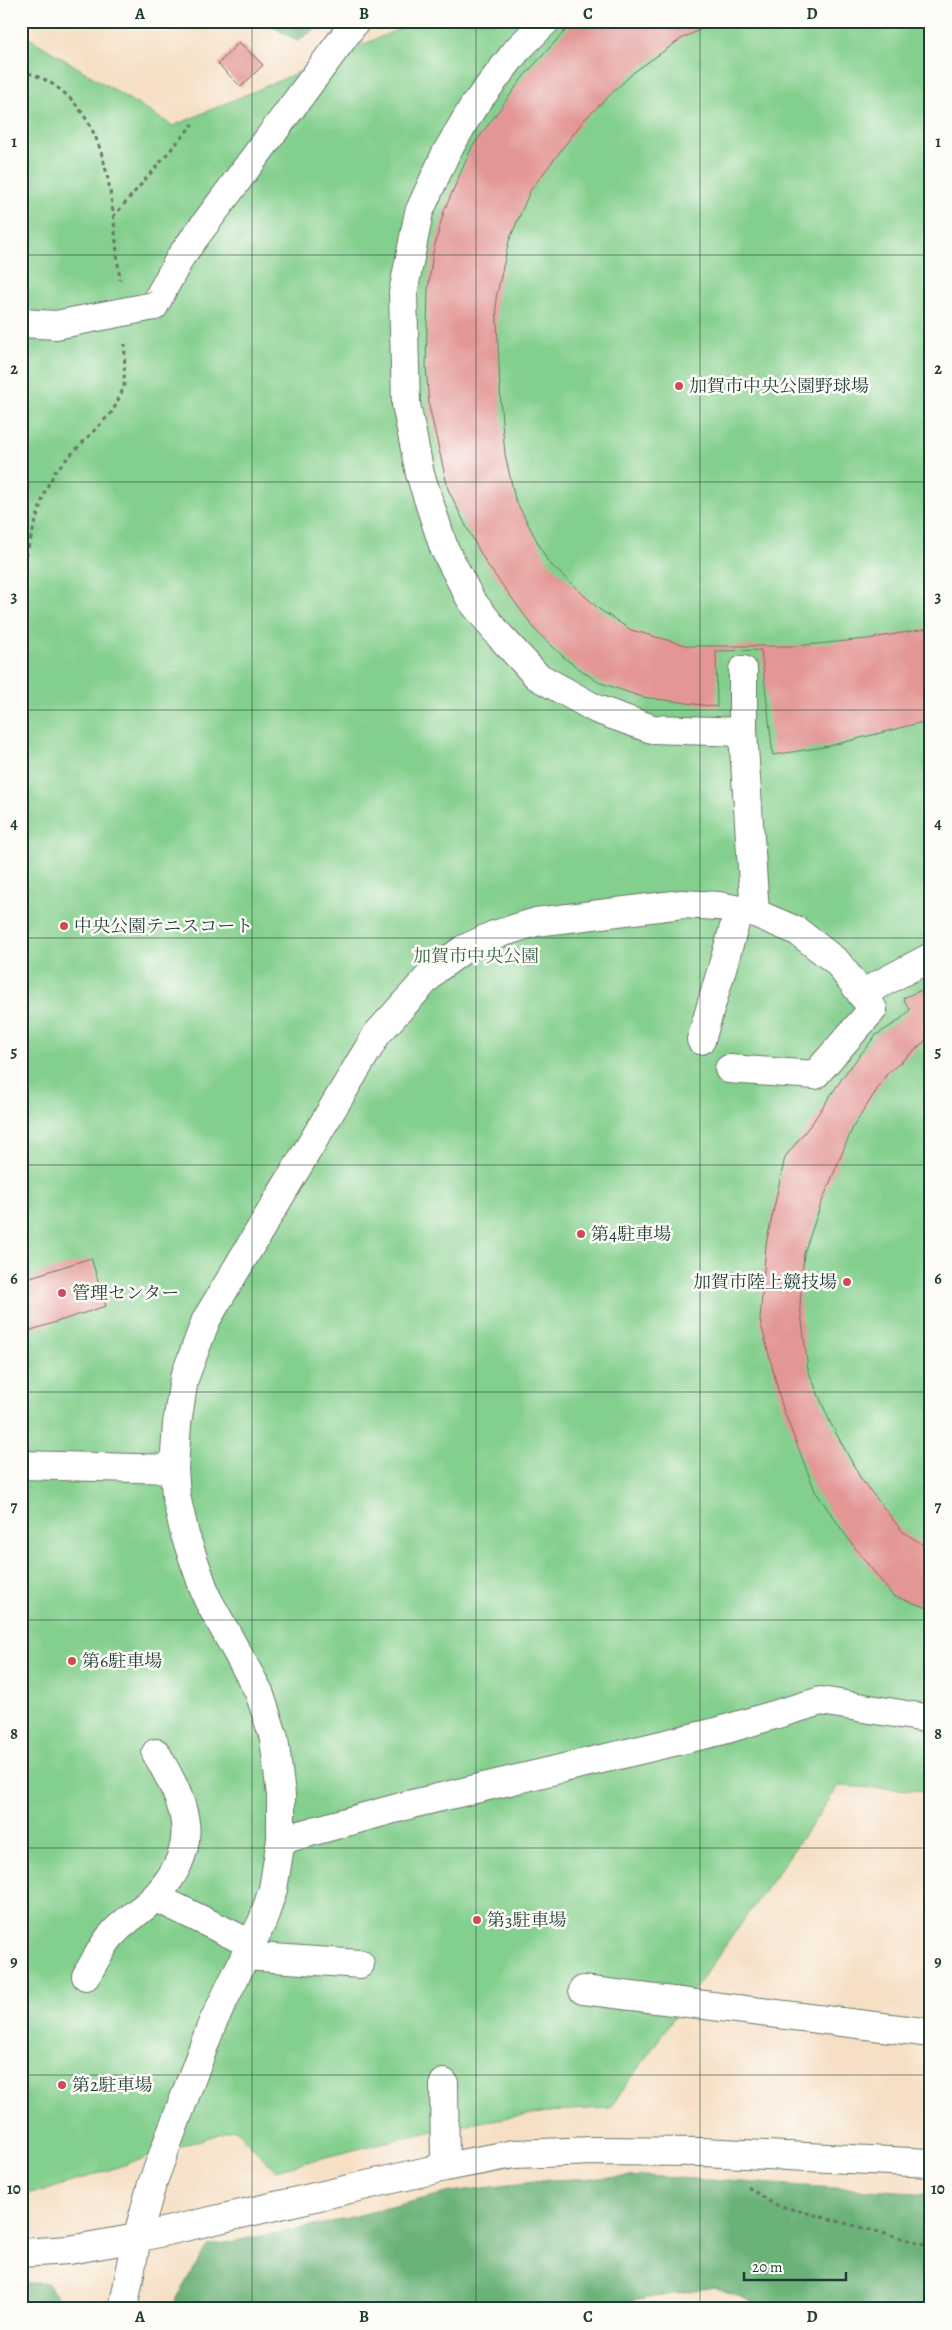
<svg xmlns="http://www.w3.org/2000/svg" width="952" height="2330" font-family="Alegreya,'Noto Serif JP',serif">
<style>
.green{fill:#83cf8d;stroke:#518660}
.forest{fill:#6ab278;stroke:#447856}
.building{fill:#e39695}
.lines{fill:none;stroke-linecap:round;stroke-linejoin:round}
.minor-casing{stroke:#6a7667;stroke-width:30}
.path{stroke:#6a7667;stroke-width:3;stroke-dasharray:4 4;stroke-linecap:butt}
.minor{stroke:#fff;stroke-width:28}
.minor-bridge-casing{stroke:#6a7667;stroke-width:30;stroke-linecap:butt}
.minor-bridge{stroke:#fff;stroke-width:28}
.grid{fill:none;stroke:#1f3d34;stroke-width:1;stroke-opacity:0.55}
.poi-dot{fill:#d1495b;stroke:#fdfcf7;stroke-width:2}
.labels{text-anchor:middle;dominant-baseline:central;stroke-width:5;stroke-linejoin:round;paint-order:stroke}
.poi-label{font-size:18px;fill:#1f3d34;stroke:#fdfcf7;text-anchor:start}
.park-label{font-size:18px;fill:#38624a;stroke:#fdfcf7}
.neatline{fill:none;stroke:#1f3d34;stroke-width:2}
.grid-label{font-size:16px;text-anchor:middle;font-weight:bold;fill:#1f3d34}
</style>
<rect width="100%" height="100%" fill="#fdfcf7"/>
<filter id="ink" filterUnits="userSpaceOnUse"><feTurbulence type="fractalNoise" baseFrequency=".02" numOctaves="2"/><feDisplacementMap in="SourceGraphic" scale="10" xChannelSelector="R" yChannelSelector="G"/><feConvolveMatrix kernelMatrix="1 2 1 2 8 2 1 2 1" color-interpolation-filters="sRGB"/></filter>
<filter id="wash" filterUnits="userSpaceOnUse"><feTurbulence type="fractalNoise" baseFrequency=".0096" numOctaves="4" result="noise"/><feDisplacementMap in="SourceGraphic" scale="20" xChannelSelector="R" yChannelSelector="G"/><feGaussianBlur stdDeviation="1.12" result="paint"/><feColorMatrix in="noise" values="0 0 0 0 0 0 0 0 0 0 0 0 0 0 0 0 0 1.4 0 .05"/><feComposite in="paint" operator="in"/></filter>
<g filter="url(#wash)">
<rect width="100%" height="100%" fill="#f6dfc5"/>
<!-- green -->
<path class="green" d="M418,21H931V1791L839,1786L610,2108C495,2111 386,2142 275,2170L234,2129L44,2191L21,2194V33L173,126Z"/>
<!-- forest -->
<path class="forest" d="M264,21H328L297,41Z
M647,2176L931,2194V2309H772L714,2287L586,2309H175L176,2298L208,2246L324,2224L450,2192L550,2180Z
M21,2283H47L66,2309H21Z"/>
<g id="blocks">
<!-- building -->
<path class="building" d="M574,21H718L681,39L634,72L584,120L530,191L509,241L496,298L501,410L505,454L515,499L548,562L599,609L631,630L689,646H796L867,639L931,628V720L829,746L773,755L761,650L716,651L717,707L642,697L598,682L567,660L537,632L486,563L467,528L448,489L429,406L426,366L428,289L433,252L444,211L472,147L524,76Z
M239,42L263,65L241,87L218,64Z
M931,986V1036L887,1074L853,1127L821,1204L804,1253L800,1305L808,1370L830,1422L861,1479L902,1531L931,1550V1609L893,1596L852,1544L815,1491L783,1409L760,1320L766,1244L785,1157L812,1123L845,1074L876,1035L897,1022L910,1010L903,998Z
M91,1258L106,1306L22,1333L27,1352L21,1354V1280Z"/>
</g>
</g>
<g filter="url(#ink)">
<use href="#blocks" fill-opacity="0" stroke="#6a7667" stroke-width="1"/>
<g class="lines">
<!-- minor casing -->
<g class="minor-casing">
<path id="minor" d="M546,21L517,50L473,107L446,153L419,212L403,293L406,404L420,474L444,548L471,600L499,635L537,676L596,709L652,729L743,732
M154,306L181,256L356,21
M743,670V732L755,913
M861,994L931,957
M701,1040L739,910
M21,1465L174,1469
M281,1840L412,1804L720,1731L821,1701L931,1719
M155,1897L251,1944
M245,1956L360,1964
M86,1976C94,1963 101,1948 110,1937C124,1920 142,1911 156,1896C203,1844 187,1807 156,1753
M583,1990L931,2033
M444,2083L445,2167
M21,2253L69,2250L137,2238L445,2167L514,2154L594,2151L702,2152L931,2163
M123,2309L137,2238L152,2184L212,2024L263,1920L273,1889L281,1840V1795L274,1738L259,1692L207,1598L185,1535L176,1496L174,1469L177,1424L184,1379L206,1320L377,1034L435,970L464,949L494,935L536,922L682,904L719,906L755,913L797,931L837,962L873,1009L815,1075L729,1069"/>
</g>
<!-- path -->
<path class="path" d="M21,70C30,74 41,77 49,82C116,122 111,214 120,280
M113,217L193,124
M21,571L45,491L56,470L113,411L124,387L125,344
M748,2187L773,2204L931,2246"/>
<!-- minor -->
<use href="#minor" class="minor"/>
<!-- minor-bridge casing -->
<g class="minor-bridge-casing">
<path id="minor-bridge" d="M21,323L56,325L154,306"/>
</g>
<!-- minor-bridge -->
<use href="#minor-bridge" class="minor-bridge"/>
</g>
</g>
<!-- grid -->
<path class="grid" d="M252,21V2309M476,21V2309M700,21V2309M21,255H931M21,482H931M21,710H931M21,938H931M21,1165H931M21,1392H931M21,1620H931M21,1848H931M21,2075H931"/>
<!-- markers -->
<g class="poi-dot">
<circle cx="679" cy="386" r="5"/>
<circle cx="64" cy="926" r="5"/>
<circle cx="581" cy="1234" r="5"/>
<circle cx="847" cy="1282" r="5"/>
<circle cx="62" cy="1293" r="5"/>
<circle cx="72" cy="1661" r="5"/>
<circle cx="477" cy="1920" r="5"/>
<circle cx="62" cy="2085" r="5"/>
</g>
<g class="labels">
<!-- poi labels -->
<g class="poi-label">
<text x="689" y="386">加賀市中央公園野球場</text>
<text x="74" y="926">中央公園テニスコート</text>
<text x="591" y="1234">第4駐車場</text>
<text x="837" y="1282" text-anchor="end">加賀市陸上競技場</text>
<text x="72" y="1293">管理センター</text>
<text x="82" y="1661">第6駐車場</text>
<text x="487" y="1920">第3駐車場</text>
<text x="72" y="2085">第2駐車場</text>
</g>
<!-- park labels -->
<g class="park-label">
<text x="476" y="956">加賀市中央公園</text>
</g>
</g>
<!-- margin -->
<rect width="952" height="2330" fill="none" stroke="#fdfcf7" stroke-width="55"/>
<!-- scale -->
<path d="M744 2272v8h102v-8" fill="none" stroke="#1f3d34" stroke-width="2.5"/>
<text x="752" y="2272" font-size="15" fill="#1f3d34" stroke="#fdfcf7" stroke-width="4" paint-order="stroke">20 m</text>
<rect x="28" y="28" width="896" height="2274" class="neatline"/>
<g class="grid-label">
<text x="140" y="19">A</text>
<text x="364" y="19">B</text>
<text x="588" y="19">C</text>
<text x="812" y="19">D</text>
<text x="14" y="147">1</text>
<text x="938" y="147">1</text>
<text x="14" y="374">2</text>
<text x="938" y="374">2</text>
<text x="14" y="602">3</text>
<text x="938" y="602">3</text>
<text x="14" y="829">4</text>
<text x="938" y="829">4</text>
<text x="14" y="1057">5</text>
<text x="938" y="1057">5</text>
<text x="14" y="1284">6</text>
<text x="938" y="1284">6</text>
<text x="14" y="1512">7</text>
<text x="938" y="1512">7</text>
<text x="14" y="1739">8</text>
<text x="938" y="1739">8</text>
<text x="14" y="1967">9</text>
<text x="938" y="1967">9</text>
<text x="14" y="2194">10</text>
<text x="938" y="2194">10</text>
<text x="140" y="2322">A</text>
<text x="364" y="2322">B</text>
<text x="588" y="2322">C</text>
<text x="812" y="2322">D</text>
</g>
</svg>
